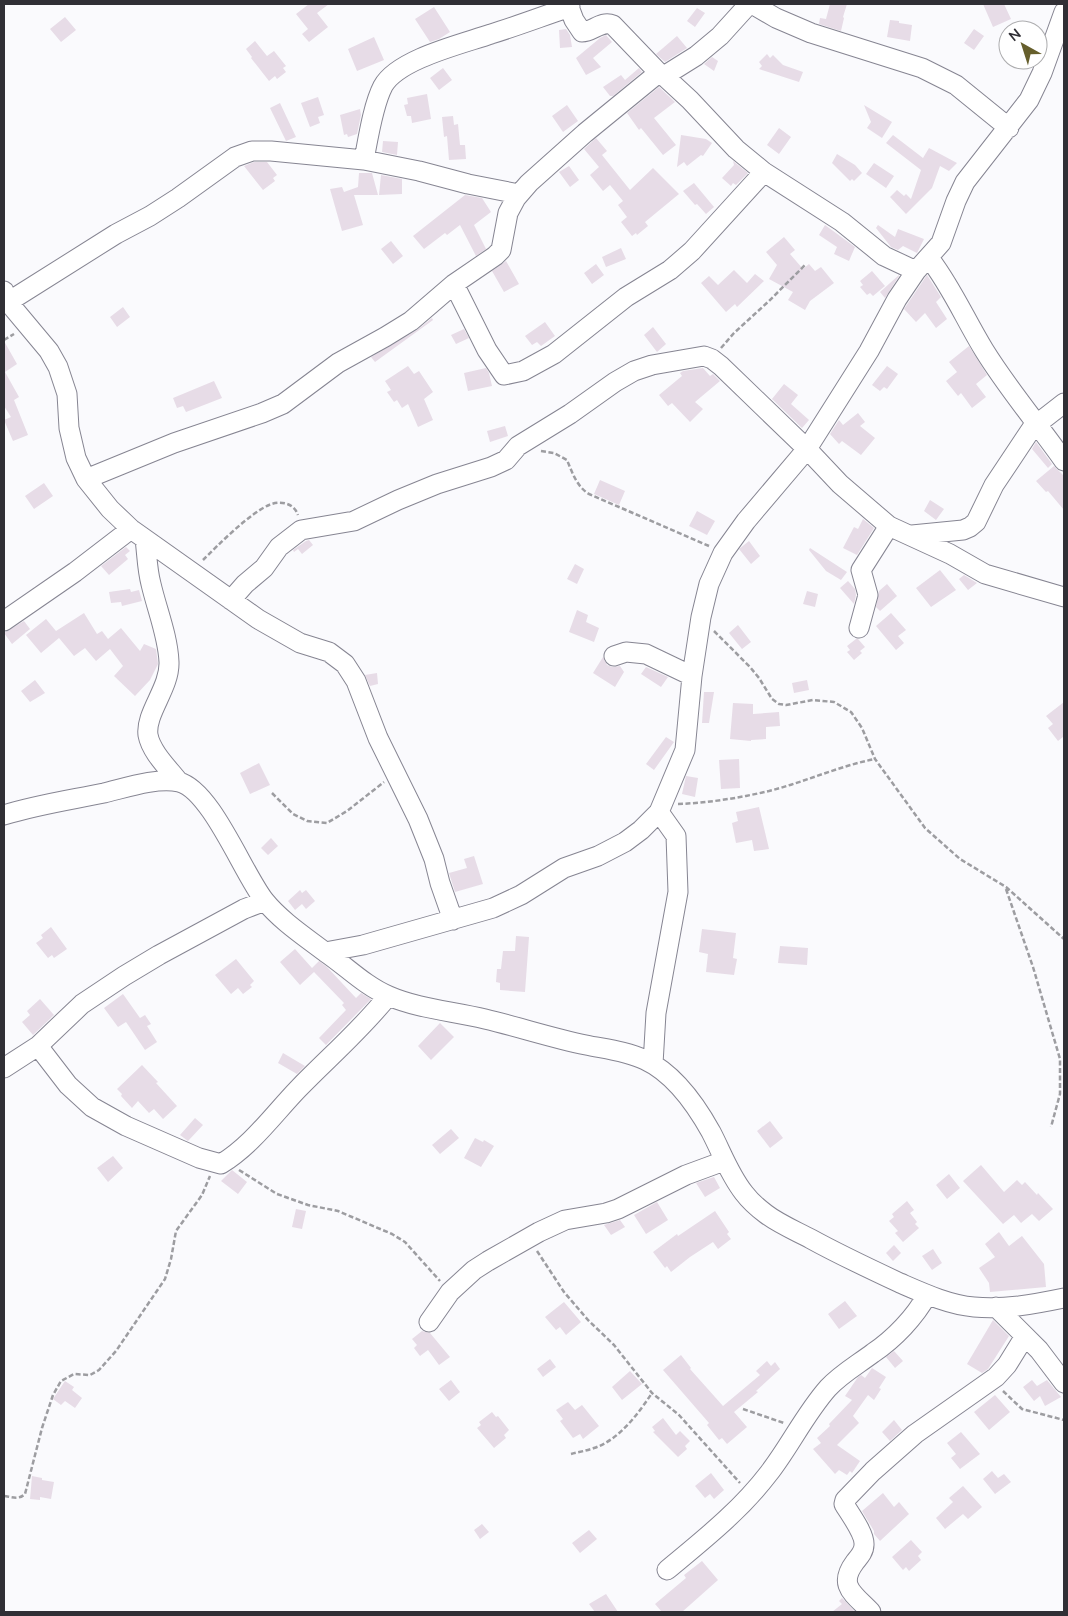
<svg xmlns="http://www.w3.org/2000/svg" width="1068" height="1616" font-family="Mulish,sans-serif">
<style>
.building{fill:#e7dce7}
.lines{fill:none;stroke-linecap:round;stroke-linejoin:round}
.minor-casing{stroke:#868592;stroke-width:21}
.path{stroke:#9d9da1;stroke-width:2.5;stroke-dasharray:5 2.5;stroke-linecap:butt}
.minor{stroke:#fff;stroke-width:19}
</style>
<rect width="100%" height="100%" fill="#fafafd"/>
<!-- building -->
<path class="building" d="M309,4H329L317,13L328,27L309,42L302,34L308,29L296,14Z
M830,4H847L843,17L844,18L841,31L819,24L820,18L826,19Z
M983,4H1004L1011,19L993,27Z
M434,7L450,32L439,39L430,42L415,19Z
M697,8L705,13L695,27L687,21Z
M65,17L76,30L61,42L50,29Z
M890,20L899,21V23L912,25L910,41L887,37Z
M566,29L570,35L572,47L560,48L559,30Z
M974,29L984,36L974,50L964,43Z
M606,35L612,42L593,58L601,67L586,75L576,58L600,38Z
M677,36L687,48L665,62L656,54Z
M374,37L384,60L357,71L348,49Z
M255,41L267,56L274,51L286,66L283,68L286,72L277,79L275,76L269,81L251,58L252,57L246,49Z
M767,54L770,58L773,55L783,65L803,72L799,82L759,69L762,66L759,62Z
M712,57L718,61L714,71L704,64Z
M443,68L452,80L439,90L430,78Z
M639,68L642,72L613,96H610L603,87L621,75L625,80Z
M659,87L675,102L654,118L676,145L663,155L641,128L639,130L627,113Z
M427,94L431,119L412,123L411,116H407L404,105L408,104L407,98Z
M318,97L324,115L318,117L320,123L310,127L301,103Z
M280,103L296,137L286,141L270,108Z
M567,105L578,121L563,132L552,116Z
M864,105L892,122L882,138L867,128L871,122Z
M360,109L361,115L357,134L348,137L347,134L344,135L340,115Z
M453,116L454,125L458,124L460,145H465L466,159L449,160L447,136L444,137L442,117Z
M779,128L791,137L779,154L767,145Z
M681,135L706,139L712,143L703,156L701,155L687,166L684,162L677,167Z
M893,135L923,158L929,148L957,163L949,171L940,166L932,188L906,214L890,197L897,190L904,196L906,194L911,199L921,170L886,143Z
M596,138L607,151L602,155L630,190L653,168L679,194L645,222L648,226L637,235L636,233L632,236L621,222L627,217L618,205L623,201L610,185L603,191L590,175L599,167L584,149Z
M383,141L398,142L397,155L382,152Z
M837,154L855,165L862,173L854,181L852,179L850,181L832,163Z
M733,161L748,173L736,185L733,183L731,186L722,178L734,165Z
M254,162H267L277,175L273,178L275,181L263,190L244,166Z
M874,163L894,176L886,188L866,174Z
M569,166L579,180L570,187L559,172Z
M359,173H372L378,195H354L363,225L342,231L330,189L342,187L344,192L358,187Z
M381,175L402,179V194L379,195Z
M694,183L714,207L706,214L697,204L695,205L683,191Z
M465,195L482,198L491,212L474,225L486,249L476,256L460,225L447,235L445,233L424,249L413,236Z
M825,225L855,247L849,261L834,254L837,247L819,235Z
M878,225L895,237L898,229L924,239L917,253L903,246L898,250L891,247L876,228Z
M784,237L795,250L790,254L803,269L809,264L815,271L821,267L834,283L810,301L805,310L788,300L793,292L769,279L777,265L766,252Z
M391,241L403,256L393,264L381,249Z
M621,248L626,259L606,267L602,257Z
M506,261L519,284L504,292L492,271Z
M596,264L604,275L592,284L584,273Z
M734,270L747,283L755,274L764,281L737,307L735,304L726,312L701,283L709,276L718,285Z
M872,271L885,286L873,296L870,293L867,295L860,287L863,285L860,281Z
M899,275V276L885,298L880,292Z
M927,275L941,297L936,302L947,319L936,328L925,313L916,322L904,309Z
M123,307L130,317L117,327L110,317Z
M432,318L433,320L375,362L371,357L417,330Z
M545,322L555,336L541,346L537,342L532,345L525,336Z
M653,327L666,344L657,352L644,335Z
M464,329L469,338L456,344L451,335Z
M4,341L17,364L5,372L19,397L14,400L28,435L13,441L4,420L11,417L4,406Z
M969,346L987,375L976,384L986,397L972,408L961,393L958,396L946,381L957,372L949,362Z
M408,366L414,374L419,371L433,392L424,399L433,420L418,427L408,404L402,408L397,400L394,402L387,392L391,390L385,381Z
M887,366L898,374L887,389L884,387L880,391L872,385Z
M486,368L489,373L492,386L468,391L464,373Z
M703,368L710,376L713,374L720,381L695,402L703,409L690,422L672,403L668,406L659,395L682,376L680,373L683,371Z
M214,381L222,398L186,412L183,406L177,408L173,398Z
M784,384L798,395L791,404L809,420L802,428L772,399Z
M858,413L865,422L860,426L875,438L861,455L842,441L839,444L830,434L839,420L843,425Z
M505,426L508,436L490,442L487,431Z
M1036,442L1052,464L1048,468L1032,449Z
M1054,466L1064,476V510L1048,491L1046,492L1036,481Z
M600,480L625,491L619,505L594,494Z
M44,483L53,496L34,509L25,496Z
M930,500L944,509L936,520L924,511Z
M697,511L715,521L707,535L689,526Z
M863,519L874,528L857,555L843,548L854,527L858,529Z
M309,540L313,545L302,554L298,549L294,552L293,550L306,541Z
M749,541L760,556L751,564L739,549Z
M126,547L130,551L125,555L128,559L109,575L101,566Z
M810,548L847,572L841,580L826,571L809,550Z
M575,564L584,569L577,584L567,579Z
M940,570L956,590L931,607L916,588Z
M964,575L977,583L968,590L959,579Z
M848,581L855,589L856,595L854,604L840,588Z
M887,584L897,596L880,611L876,607L879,591Z
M130,589L131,592L139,590L142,601L122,606L121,602L111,603L109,592Z
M807,591L818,594L815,607L803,604Z
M577,610L588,615L586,622L599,628L594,642L569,632Z
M84,613L97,634L102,631L108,639L121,628L140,651L144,644L156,649L158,664L150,680L135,696L114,676L123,666L110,649L96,661L85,648L74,656L59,638L41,653L26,635L46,619L56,631Z
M891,613L906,630L898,636L904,643L896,650L876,626Z
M24,621L30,629L12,644L4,633Z
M738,625L751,642L742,649L729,633Z
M856,639H858L865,647L860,651L862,653L854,660L847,652L850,650L847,646Z
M603,657L607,665L612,667L620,666L624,672L615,687L593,673Z
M646,667L668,677L661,687L641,674Z
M377,673L378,684L370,686L365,675Z
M35,680L45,693L30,702L21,691Z
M807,680L809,690L794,693L792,683Z
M704,692H714L709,723H702Z
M1064,702V739L1063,737L1058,741L1048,728L1053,724L1046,716Z
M733,703L753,704V714L779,712L780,726L766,727V739L751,740V741L730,739Z
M666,737L674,742L654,770L646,764Z
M739,759L740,788L721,789L719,760Z
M259,763L270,785L250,794L240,773Z
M686,776L698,778L695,797L682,794Z
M759,807L769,849L754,851L752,840L736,843L732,823L738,821L736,812Z
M271,838L278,846L268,855L261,848Z
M474,856L483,884L455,892L449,873L467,868L464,859Z
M300,890L302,893L306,890L315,901L306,909L302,904L295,910L288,901Z
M51,927L67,949L54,958L52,955L48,958L36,943L43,938L41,935Z
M702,929L736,933L733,958L737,959L734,975L706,972L708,954L699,952Z
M516,936L529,937L525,992L500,990V983L496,982L497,969H501L503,951H515Z
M780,946L808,948L807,965L778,963Z
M295,949L312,968L319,961L327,967L356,998L361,993L371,999L326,1045L319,1038L346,1010L342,1005L344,1003L314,972L300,985L280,962Z
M236,959L254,981L250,985L252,987L243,994L238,988L231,994L215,975Z
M123,994L140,1018L145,1015L151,1024L147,1026L157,1042L145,1050L126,1022L118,1027L104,1008Z
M40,999L54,1015L33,1035L22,1022L30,1015L27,1011Z
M440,1023L454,1037L431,1060L418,1046Z
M283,1053L305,1066L297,1074L278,1063Z
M142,1065L158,1082L156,1083L177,1106L163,1119L154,1109L149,1113L138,1101L132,1108L121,1096L122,1094L117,1089Z
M195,1118L203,1125L188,1141L180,1135Z
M770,1121L783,1138L770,1148L757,1131Z
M451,1129L459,1138L440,1154L432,1145Z
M475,1138L483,1142L484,1140L494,1146L481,1167L464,1158Z
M113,1156L123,1168L108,1182L97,1168Z
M981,1165L1004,1192L1017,1180L1022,1185L1025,1182L1037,1195L1038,1193L1053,1209L1039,1221L1032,1214L1021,1223L1014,1215L1003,1224L963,1181Z
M232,1170L247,1182L238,1194L221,1181Z
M949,1174L960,1188L947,1199L936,1185Z
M714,1177L720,1188L705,1197L696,1183Z
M907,1201L914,1210L910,1213L917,1222L915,1224L919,1228L903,1242L895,1233L898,1231L889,1221L894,1217L892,1214Z
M657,1202L668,1220L646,1234L634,1215Z
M296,1209L306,1211L302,1229L292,1227Z
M715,1211L729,1232L727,1234L731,1239L718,1249L713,1242L690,1257L671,1272L667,1266L665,1268L653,1252L677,1234L678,1236Z
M620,1220L625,1227L611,1235L604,1225Z
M999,1232L1009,1246L1022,1236L1044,1264L1046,1287L990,1292L989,1283L979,1268L995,1257L985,1244Z
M894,1245L901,1253L893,1261L886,1253Z
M933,1249L942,1263L932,1270L922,1256Z
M845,1301L857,1316L839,1329L828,1314Z
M564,1302L581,1322L566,1335L560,1327L556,1330L545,1317Z
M993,1320L1009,1336L988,1369L982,1373L967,1364Z
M422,1331L430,1333L450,1357L439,1365L428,1350L420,1356L414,1348L417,1345L412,1339Z
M894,1351L903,1361L895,1368L886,1357Z
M681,1355L691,1368L690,1369L723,1406L760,1375L756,1371L767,1361L771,1366L775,1362L780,1369L756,1391L758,1392L734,1412L747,1427L727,1444L722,1438L719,1440L707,1425L709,1423L663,1370Z
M550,1359L556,1367L543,1377L537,1369Z
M872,1368L886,1377L879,1388L881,1389L874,1400L868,1395L853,1416L859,1423L837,1445L860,1461L852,1473L850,1471L847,1475L839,1470L835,1474L813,1449L821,1443L817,1438L830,1426L829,1424L852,1400L845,1396L858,1377L861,1375L865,1378Z
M630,1371L642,1384L622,1400L612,1387Z
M451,1380L460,1392L449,1401L439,1389Z
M1032,1380L1037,1386L1047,1380L1061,1397L1045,1406L1040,1396L1034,1401L1023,1387Z
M65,1381L74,1387L72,1390L82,1398L75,1408L65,1401L61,1405L53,1399Z
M995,1395L1010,1412L989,1430L974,1412Z
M568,1402L575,1410L582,1405L599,1426L583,1439L580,1434L573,1438L560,1421L563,1419L556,1410Z
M492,1412L496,1417L498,1416L509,1430L504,1435L506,1438L494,1448L477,1428L481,1425L479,1422Z
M663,1418L676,1435L680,1431L690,1441L685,1446L687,1449L678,1457L653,1432L655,1431L652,1427Z
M894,1420L902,1430L890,1441L882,1432Z
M961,1432L980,1454L960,1469L951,1458L956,1454L947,1443Z
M992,1471L998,1478L1004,1474L1011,1482L995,1494L983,1479Z
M711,1473L724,1490L714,1499L710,1494L705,1498L695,1486Z
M32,1476L42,1478V1480L54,1482L51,1499L40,1497V1500L30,1499Z
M963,1486L982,1507L968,1519L963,1514L945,1529L936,1518L953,1502L949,1498Z
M883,1493L894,1507L899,1502L909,1514L880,1541L874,1534V1531L862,1511Z
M482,1524L489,1532L480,1539L474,1530Z
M589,1530L597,1539L580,1553L572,1543Z
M911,1540L922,1552L918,1556L921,1560L909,1571L906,1567L903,1570L892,1557Z
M702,1561L718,1580L682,1612H662L655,1604L686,1578L684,1575Z
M606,1594L618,1612H595L589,1604Z
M842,1598L846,1602L855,1612H832L842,1604L839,1601Z"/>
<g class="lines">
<!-- minor casing -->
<g class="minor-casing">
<path id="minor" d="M568,4L574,20L582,32C593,32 601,20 613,25L661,75
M752,4L776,18L811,33L922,68L956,85L1009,128
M664,76L696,56L720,36L749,4
M364,160C368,139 373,105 383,86C398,59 462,44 491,34C517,26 543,16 570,7
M929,258C951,286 965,319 984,350C1008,389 1038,424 1064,461
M454,284L487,350L504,375L523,371L554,354L626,297L670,270L692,251L764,172
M4,291L8,302L49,351L58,367L67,394L69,428L76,458L86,479L110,509L131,529L258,619L300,643L329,652L345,664L356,681L378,738L418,819L434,859L440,883L453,920
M8,302L116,234L150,216L178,198L235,157L252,151H271L364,160L419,171L468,184L519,194
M1037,424L1064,403
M86,479L174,443L262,413L283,404L338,363L385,337L411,321L454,284L495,256L501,250L508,213L516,198L529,183L585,133L656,75L664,76L690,100L736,149L764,172L842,222L884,256L916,271
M912,535L963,530L970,527L976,522L994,485L1036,422
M145,539C147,554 147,569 151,584C157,610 168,636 169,662C170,688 145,713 148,735C151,752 169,769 179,782
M231,600L245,584L264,568L279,547L301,530L354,521L398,500L437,484L491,467L506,460L518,446L570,414L615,382L634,371L652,365L704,356L712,359L721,366L807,449L840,484L889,526L950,554L985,574L1064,597
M4,621L75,572L131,529
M859,628L868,595L861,570L889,526
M614,656L626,652L646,654L692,676
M4,815C36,805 70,800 104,793C125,788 157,777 179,782C211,790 243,873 264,900C281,921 304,936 325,952L363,945L493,908L521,895L564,868L598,856L625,842L641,830L659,812L685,750L692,676L701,617L709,584L723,553L746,521L807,449L869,351L897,299L916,271L941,243L956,201L965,182L1029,100L1042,73L1064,12
M325,952C346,966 365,986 389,996C419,1009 453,1011 485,1019C519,1027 552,1038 586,1045C605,1049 626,1051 645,1060C673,1073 696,1105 711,1132C722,1153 729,1174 744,1193C750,1201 758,1208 766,1214C779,1224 796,1231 811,1239C840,1255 870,1269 900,1283C923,1293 949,1305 974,1307C1004,1310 1035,1304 1064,1298
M38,1046L68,1085L92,1107L126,1126L199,1158L221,1164C252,1145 273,1115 298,1089C328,1058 361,1030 388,996
M653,1064L656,1013L678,892L676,836L659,812
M4,1068L38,1046L82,1004L124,976L159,955L244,909L265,901
M996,1307L1039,1350L1064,1383
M429,1322L450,1292L474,1270L488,1261L539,1232L565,1220L606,1213L618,1209L686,1175L724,1161
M667,1570C703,1540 740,1511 769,1473C790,1446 805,1414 828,1388C841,1374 857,1365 873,1353C894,1339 915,1317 927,1295
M871,1612C854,1594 837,1586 855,1562C859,1557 864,1552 864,1545C865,1534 850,1514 844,1504L845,1500L873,1471L915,1434L996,1377L1007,1365L1025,1336"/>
</g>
<!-- path -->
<path class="path" d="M4,340L14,334
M721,348L734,333L769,301L805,265
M541,451L554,453L567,460C572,472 577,487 589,494L709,546
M203,560C218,545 250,513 269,505C280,500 294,503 298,515
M714,631L750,667L759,678L772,699L779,704L786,705L813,700L834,702L851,712L862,728L875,759L925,828L960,859L1006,887L1064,939
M272,793L293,814L307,821L327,823L347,811L384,782
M678,804C708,803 739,798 769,791C805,782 839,766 875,759
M1006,889L1033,967L1060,1059V1094L1051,1127
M239,1170L277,1194L308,1205L338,1211L392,1234L405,1242L440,1281
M537,1251L564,1292L588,1320L614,1345L652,1393L679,1415L740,1483
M1003,1391L1022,1409L1064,1420
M743,1409L784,1423
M571,1454C578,1452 586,1451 594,1448C619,1440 638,1414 652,1393
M4,1496C12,1497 19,1500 25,1494L42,1428L53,1395L61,1381L74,1374L90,1375L99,1370L116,1351L165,1279L171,1259L176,1231L202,1195L210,1176"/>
<!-- minor -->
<use href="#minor" class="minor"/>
</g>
<!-- border -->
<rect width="1068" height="1616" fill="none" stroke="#302f35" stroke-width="10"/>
<!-- north arrow -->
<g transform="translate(1023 45) rotate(321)"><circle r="24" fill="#ffffff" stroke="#acacae"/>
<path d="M0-4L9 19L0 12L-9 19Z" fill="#665f2c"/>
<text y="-8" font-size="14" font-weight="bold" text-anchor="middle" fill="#302f35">N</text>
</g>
</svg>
